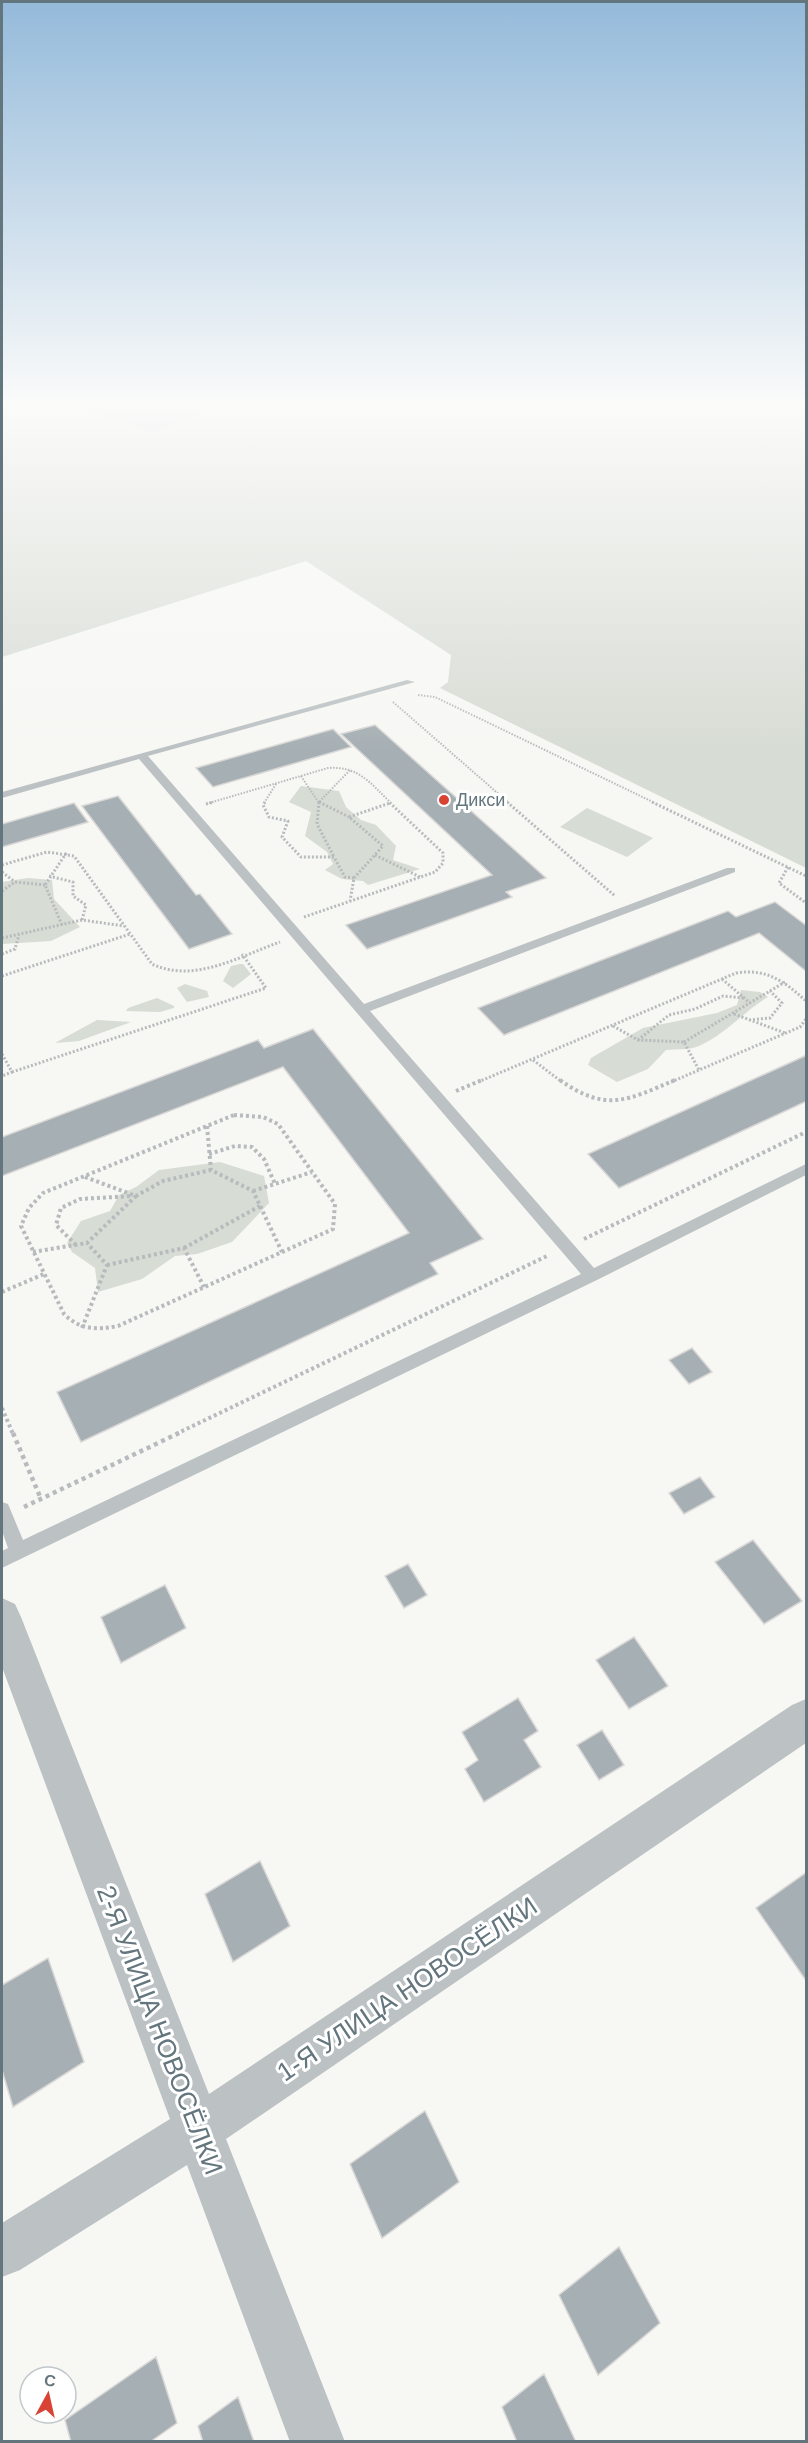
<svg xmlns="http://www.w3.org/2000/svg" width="808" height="2443" font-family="Arial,sans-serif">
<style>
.green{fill:#d7dcd4}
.water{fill:#b6c3c6}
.building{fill:#a6afb3;stroke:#d9d8d7;stroke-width:1.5}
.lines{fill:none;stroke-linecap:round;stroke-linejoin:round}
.path-far3{stroke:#b7bbbd;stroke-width:2;stroke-dasharray:1.5 1.5;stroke-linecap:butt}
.path-far2{stroke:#b7bbbd;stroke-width:3;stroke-dasharray:2 2;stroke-linecap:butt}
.path-far1{stroke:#b7bbbd;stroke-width:4;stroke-dasharray:3 3;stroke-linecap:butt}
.path{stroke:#b7bbbd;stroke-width:4.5;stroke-dasharray:4 4;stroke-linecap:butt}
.service{fill:#bcc2c4;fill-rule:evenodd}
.minor{fill:#bcc2c4;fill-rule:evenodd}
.poi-dot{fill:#d84334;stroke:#fff;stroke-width:2}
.labels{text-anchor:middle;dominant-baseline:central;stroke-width:6;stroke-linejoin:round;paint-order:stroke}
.far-poi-label{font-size:18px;fill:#64767d;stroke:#fff;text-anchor:start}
.near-street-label{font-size:26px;fill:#64767d;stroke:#fff}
</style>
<rect width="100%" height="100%" fill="#f7f7f4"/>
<path class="green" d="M 4,408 L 80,408 L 153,431 L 203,415 L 186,408 L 806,408 L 806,868 L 440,688 L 448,682 L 451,655 L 306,561 L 2,657 L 2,409 Z
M 301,786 L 339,791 L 346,807 L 361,820 L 376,825 L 396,846 L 393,860 L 420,869 L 368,885 L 363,881 L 342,879 L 325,870 L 333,864 L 327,852 L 305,836 L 311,812 L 289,802 Z
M 587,808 L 653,838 L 627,857 L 560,827 Z
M 28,878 L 52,880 L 54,899 L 80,927 L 51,941 L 2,944 L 2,882 Z
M 240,964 L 243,964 L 251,974 L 233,988 L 223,981 L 231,966 Z
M 185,984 L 207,991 L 209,997 L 187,1002 L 177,988 Z
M 741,990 L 760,992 L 768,997 C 744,1011 726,1034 699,1046 C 690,1050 676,1049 666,1050 L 648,1069 L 617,1082 L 588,1065 L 591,1058 L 643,1028 L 717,1013 L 737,1005 Z
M 157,998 L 174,1006 L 174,1008 L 160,1012 L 126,1011 L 128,1008 Z
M 97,1020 L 131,1022 L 79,1041 L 55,1043 Z
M 220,1162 L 264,1176 L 269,1203 L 232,1242 L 197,1254 L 175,1256 L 142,1279 L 98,1292 L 95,1268 L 72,1252 L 67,1243 L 81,1221 L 110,1211 L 119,1195 L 136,1187 L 159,1170 Z"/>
<path class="water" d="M 80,408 L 185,408 L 204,414 L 153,432 Z"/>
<path class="building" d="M 375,725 L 546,878 L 506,892 L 512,897 L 367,949 L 346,925 L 492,875 L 341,734 Z
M 333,729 L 351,747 L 213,787 L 196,768 Z
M 118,796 L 196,895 L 200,894 L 232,934 L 189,949 L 82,806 Z
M 74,803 L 88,822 L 2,847 L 2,824 Z
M 775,902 L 807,926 L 807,972 L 759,933 L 504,1035 L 478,1008 L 728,911 L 736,917 Z
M 313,1029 L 483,1239 L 430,1263 L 438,1274 L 81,1442 L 57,1392 L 409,1233 L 283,1067 L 2,1176 L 2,1137 L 258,1040 L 264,1048 Z
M 807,1055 L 807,1101 L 619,1188 L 588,1154 Z
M 692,1348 L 712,1372 L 689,1384 L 669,1360 Z
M 700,1477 L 715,1497 L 684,1514 L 669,1493 Z
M 753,1540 L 802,1601 L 764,1624 L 715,1562 Z
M 408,1564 L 427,1595 L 404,1608 L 385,1576 Z
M 165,1585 L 186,1628 L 121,1663 L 101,1617 Z
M 634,1637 L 668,1686 L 629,1709 L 596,1660 Z
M 518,1698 L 538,1731 L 524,1740 L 541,1767 L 484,1802 L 465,1769 L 478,1760 L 462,1732 Z
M 602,1730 L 624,1765 L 599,1780 L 577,1745 Z
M 260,1861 L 290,1926 L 233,1962 L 205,1894 Z
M 807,1872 L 807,1982 L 756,1908 Z
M 48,1958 L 84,2062 L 13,2107 L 2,2070 L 2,1985 Z
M 425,2111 L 459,2182 L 382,2238 L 350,2164 Z
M 619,2247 L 660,2323 L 598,2375 L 559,2295 Z
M 156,2357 L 177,2423 L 150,2442 L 71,2442 L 65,2420 Z
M 544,2374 L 576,2442 L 517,2442 L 502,2407 Z
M 238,2397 L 254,2442 L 203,2442 L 198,2426 Z"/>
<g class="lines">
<path class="path-far3" d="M 418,695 L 435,697 L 655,803
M 393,702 L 509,803
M 301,776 L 319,803
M 209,803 L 328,768 C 359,766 370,783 391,803
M 264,803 L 276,784
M 321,803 L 319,802 L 351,769"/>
<path class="path-far2" d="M 265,802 L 263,805 L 269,817 L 288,821 L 282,837 L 301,857 L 334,857 L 345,877 L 354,878 L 350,901
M 319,802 L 317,824 L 334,857
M 319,802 L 349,817
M 507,802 L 615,896
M 652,802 L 806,876
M 206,804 L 214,802
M 375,855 L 420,877
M 2,865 L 47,852 L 74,856 L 152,964 C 194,984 240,956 280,942
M 788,867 L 779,883 L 806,903
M 2,872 L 15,882
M 49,876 L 73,882 L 73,896 L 86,905 L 82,920
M 354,878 L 383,846 L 349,817 L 390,803
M 2,891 L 15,882 L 45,885
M 304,917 L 435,872 L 443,863 L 443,853 L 389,802
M 62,925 L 45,885 L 67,852
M 2,938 L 82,920 L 124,926
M 2,954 L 15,949 L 19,935
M 2,976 L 130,934
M 722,979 L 750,1003
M 734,1014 L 785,1033
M 749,1020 L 770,1018 L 782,1003 L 770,991
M 613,1026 L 638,1040 L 684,1042 L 699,1070
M 638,1040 L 669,1015 L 695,1009 L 723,996 L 744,998
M 684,1042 L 785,982
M 2,1054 L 12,1072 L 2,1076
M 533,1060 L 562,1082
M 12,1072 L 266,988 L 242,954
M 478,1082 L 736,973 C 766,968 784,981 806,1001
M 671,1082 L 800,1027 L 806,1019"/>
<path class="path-far1" d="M 560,1080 C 606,1113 628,1100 675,1080
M 456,1091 L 482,1080
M 234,1115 L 263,1117 L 278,1124 L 335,1204 L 333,1229 L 118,1326 C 97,1330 80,1330 64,1314 L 21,1226 L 29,1208 L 43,1193 Z
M 207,1126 L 211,1170 L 253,1191 L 282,1252
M 209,1154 L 235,1146 L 252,1147 L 264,1159 L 275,1184
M 85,1177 L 136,1196 L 163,1181 L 211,1170
M 253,1191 L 312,1172
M 584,1239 L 806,1132
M 76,1245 L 56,1225 L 61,1208 L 80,1199 L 132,1196
M 184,1248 L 260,1206
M 33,1252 L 87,1243 L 136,1196
M 107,1265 L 184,1248 L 204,1287
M 2,1292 L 44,1274
M 82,1328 L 107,1265 L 87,1243
M 2,1408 L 13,1434
M 176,1434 L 547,1256"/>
<path class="path" d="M 13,1433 L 41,1499
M 24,1507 L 179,1433"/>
<path class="service" d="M 407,680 L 415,682 L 148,756 L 364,1004 L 727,868 L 735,868 L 735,872 L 370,1011 L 594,1268 L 806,1164 L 806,1175 L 597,1280 L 2,1568 L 2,1551 L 8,1548 L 2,1531 L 2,1502 L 8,1504 L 23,1540 L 581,1274 L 139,759 L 2,798 L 2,792 Z"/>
<path class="minor" d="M 2,1598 L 15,1604 L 21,1617 L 209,2094 L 792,1705 L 806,1699 L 806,1743 L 226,2139 L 345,2442 L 290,2442 L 187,2165 L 20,2270 L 2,2277 L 2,2223 L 170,2119 L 2,1667 Z"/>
</g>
<linearGradient id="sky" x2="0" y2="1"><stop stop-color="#94bada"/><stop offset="0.54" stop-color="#fbfbfa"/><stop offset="1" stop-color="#fbfbfa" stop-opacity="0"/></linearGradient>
<rect width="808" height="750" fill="url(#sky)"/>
<circle class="poi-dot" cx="444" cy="800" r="6"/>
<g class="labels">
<g class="far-poi-label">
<text x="456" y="800">Дикси</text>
</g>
<g class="near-street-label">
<text transform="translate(407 1989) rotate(-34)">1-Я УЛИЦА НОВОСЁЛКИ</text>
<text transform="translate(160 2030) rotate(69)">2-Я УЛИЦА НОВОСЁЛКИ</text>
</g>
</g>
<rect width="808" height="2443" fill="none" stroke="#64767d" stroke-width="6"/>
<g transform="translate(48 2395) rotate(8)"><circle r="28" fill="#ffffff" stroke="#c1c8cb" stroke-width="1.5"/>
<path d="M0-4.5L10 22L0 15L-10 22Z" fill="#d84334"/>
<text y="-9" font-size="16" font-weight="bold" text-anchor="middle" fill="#64767d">С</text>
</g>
</svg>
